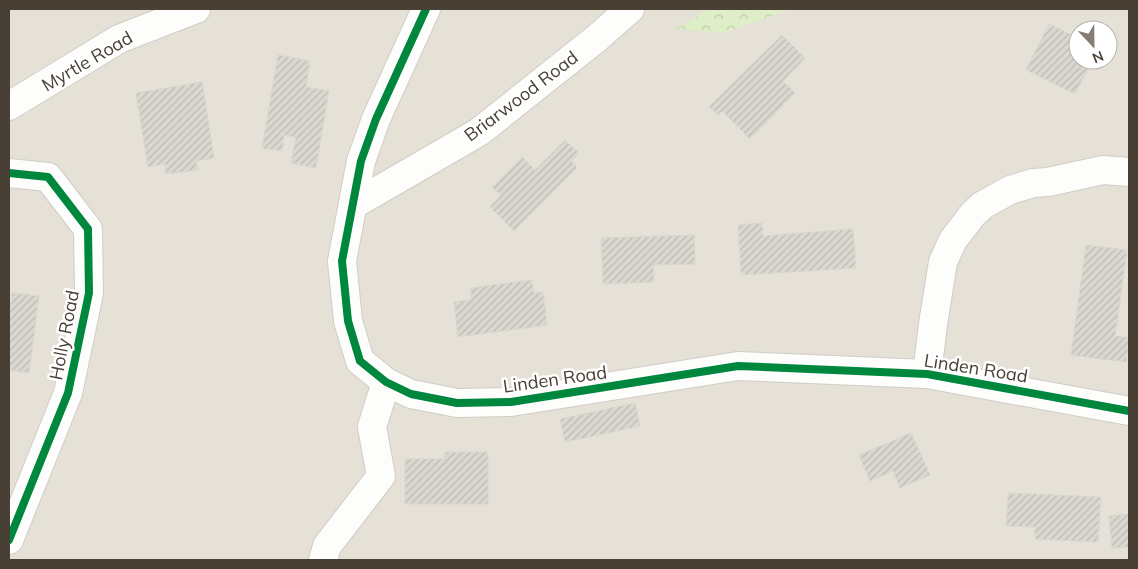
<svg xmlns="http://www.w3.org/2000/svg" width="1138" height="569" font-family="Mulish,sans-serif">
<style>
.residential{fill:#e6e1d6;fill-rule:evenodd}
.forest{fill:url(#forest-crowns)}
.building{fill:url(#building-hatch);stroke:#dad6cf}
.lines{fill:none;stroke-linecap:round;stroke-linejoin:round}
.minor-casing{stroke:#d0ccc7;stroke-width:30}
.minor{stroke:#fdfdfc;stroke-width:28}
.cycleway-casing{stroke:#fff;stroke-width:11}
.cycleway{stroke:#00873e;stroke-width:8}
.labels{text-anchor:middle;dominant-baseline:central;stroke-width:5;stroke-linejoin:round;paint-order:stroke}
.street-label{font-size:18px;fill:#484034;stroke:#fff}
</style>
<defs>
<pattern id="forest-crowns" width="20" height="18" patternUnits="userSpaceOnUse" patternTransform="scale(1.25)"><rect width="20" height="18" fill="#deeec7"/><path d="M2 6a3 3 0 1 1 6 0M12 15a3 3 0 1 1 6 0" fill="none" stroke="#c0cdac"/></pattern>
<pattern id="building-hatch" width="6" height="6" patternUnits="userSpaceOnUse" patternTransform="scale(1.25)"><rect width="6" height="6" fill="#dbd8d2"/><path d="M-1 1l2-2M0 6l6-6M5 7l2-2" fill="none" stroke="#bdbab5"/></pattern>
</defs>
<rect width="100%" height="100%" fill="#f2efea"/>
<path class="residential" d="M 9,9 L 710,9 L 676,29 L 787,11 L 790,9 L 1129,9 L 1129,560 L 9,560 ZM 1078,30 L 1108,30 L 1108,60 L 1078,60 Z"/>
<path class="forest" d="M 710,9 L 790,9 L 787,11 L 723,33 L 675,29 Z"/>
<path class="building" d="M 1049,24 L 1078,38 L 1078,60 L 1092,60 L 1075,94 L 1026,70 Z
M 782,35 L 805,58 L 783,81 L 795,93 L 750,139 L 722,111 L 718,115 L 709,107 Z
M 278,55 L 310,61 L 306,87 L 329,91 L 316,168 L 291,163 L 296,137 L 284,135 L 282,151 L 262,148 Z
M 202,82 L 214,158 L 196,161 L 198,170 L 166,174 L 165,164 L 148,167 L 136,93 Z
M 565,140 L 579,153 L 571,161 L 577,167 L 514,231 L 490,207 L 501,195 L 492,187 L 522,157 L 535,170 Z
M 762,223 L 763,236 L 853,229 L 856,268 L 741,275 L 738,225 Z
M 694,235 L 695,264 L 653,265 L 654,282 L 603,284 L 601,238 Z
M 1086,245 L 1127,250 L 1115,336 L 1129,338 L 1126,362 L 1071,355 Z
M 532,280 L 534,293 L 543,292 L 547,325 L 458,337 L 454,302 L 472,300 L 470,288 Z
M 12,293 L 39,296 L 29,373 L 9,370 L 9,319 Z
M 635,403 L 640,426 L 565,442 L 560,419 Z
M 911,433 L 930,475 L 900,488 L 893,471 L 870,481 L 859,455 Z
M 445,452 L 488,452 L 488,504 L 405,504 L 405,459 L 445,459 Z
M 1008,493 L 1101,497 L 1098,542 L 1035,539 L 1035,527 L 1006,526 Z
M 1129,514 L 1129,547 L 1112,548 L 1109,516 Z"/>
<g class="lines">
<defs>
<path id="minor" d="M 426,9 L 376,119 L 361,161 L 342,261 L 348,321 L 360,361 L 386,382 L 411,394 L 457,403 L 511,402 L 738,366 L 927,374 L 1129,411
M 9,106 L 119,39 L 196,9
M 9,173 L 48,177 L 88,229 L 89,293 L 68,393 L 9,540
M 353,205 L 479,132 L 597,38 L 630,9
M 927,374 L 933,324 L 943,262 L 953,240 L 973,214 L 983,205 L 1010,190 L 1033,183 L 1048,182 L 1103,170 L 1129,172
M 323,560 L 327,546 L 381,476 L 372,427 L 386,382"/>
</defs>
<use href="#minor" class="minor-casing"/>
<use href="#minor" class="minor"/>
<defs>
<path id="cycleway" d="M 426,9 L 376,119 L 361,161 L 342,261 L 348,321 L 360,361 L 386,382 L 411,394 L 457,403 L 511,402 L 738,366 L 927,374 L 1129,411
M 9,173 L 48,177 L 88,229 L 89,293 L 68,393 L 9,540"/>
</defs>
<use href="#cycleway" class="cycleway-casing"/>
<use href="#cycleway" class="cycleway"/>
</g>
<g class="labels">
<g class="street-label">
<text transform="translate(87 61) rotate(-30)">Myrtle Road</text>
<text transform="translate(521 96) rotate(-37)">Briarwood Road</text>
<text transform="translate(64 335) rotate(-79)">Holly Road</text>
<text transform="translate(976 368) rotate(9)">Linden Road</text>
<text transform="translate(555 379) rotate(-8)">Linden Road</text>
</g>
</g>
<rect width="1138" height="569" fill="none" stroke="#484034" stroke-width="20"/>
<g transform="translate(1093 45) rotate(158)"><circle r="24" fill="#ffffff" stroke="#b6b3ae"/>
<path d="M0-4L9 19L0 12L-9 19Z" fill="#847d74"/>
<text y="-8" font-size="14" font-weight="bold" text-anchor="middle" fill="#484034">N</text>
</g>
</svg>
